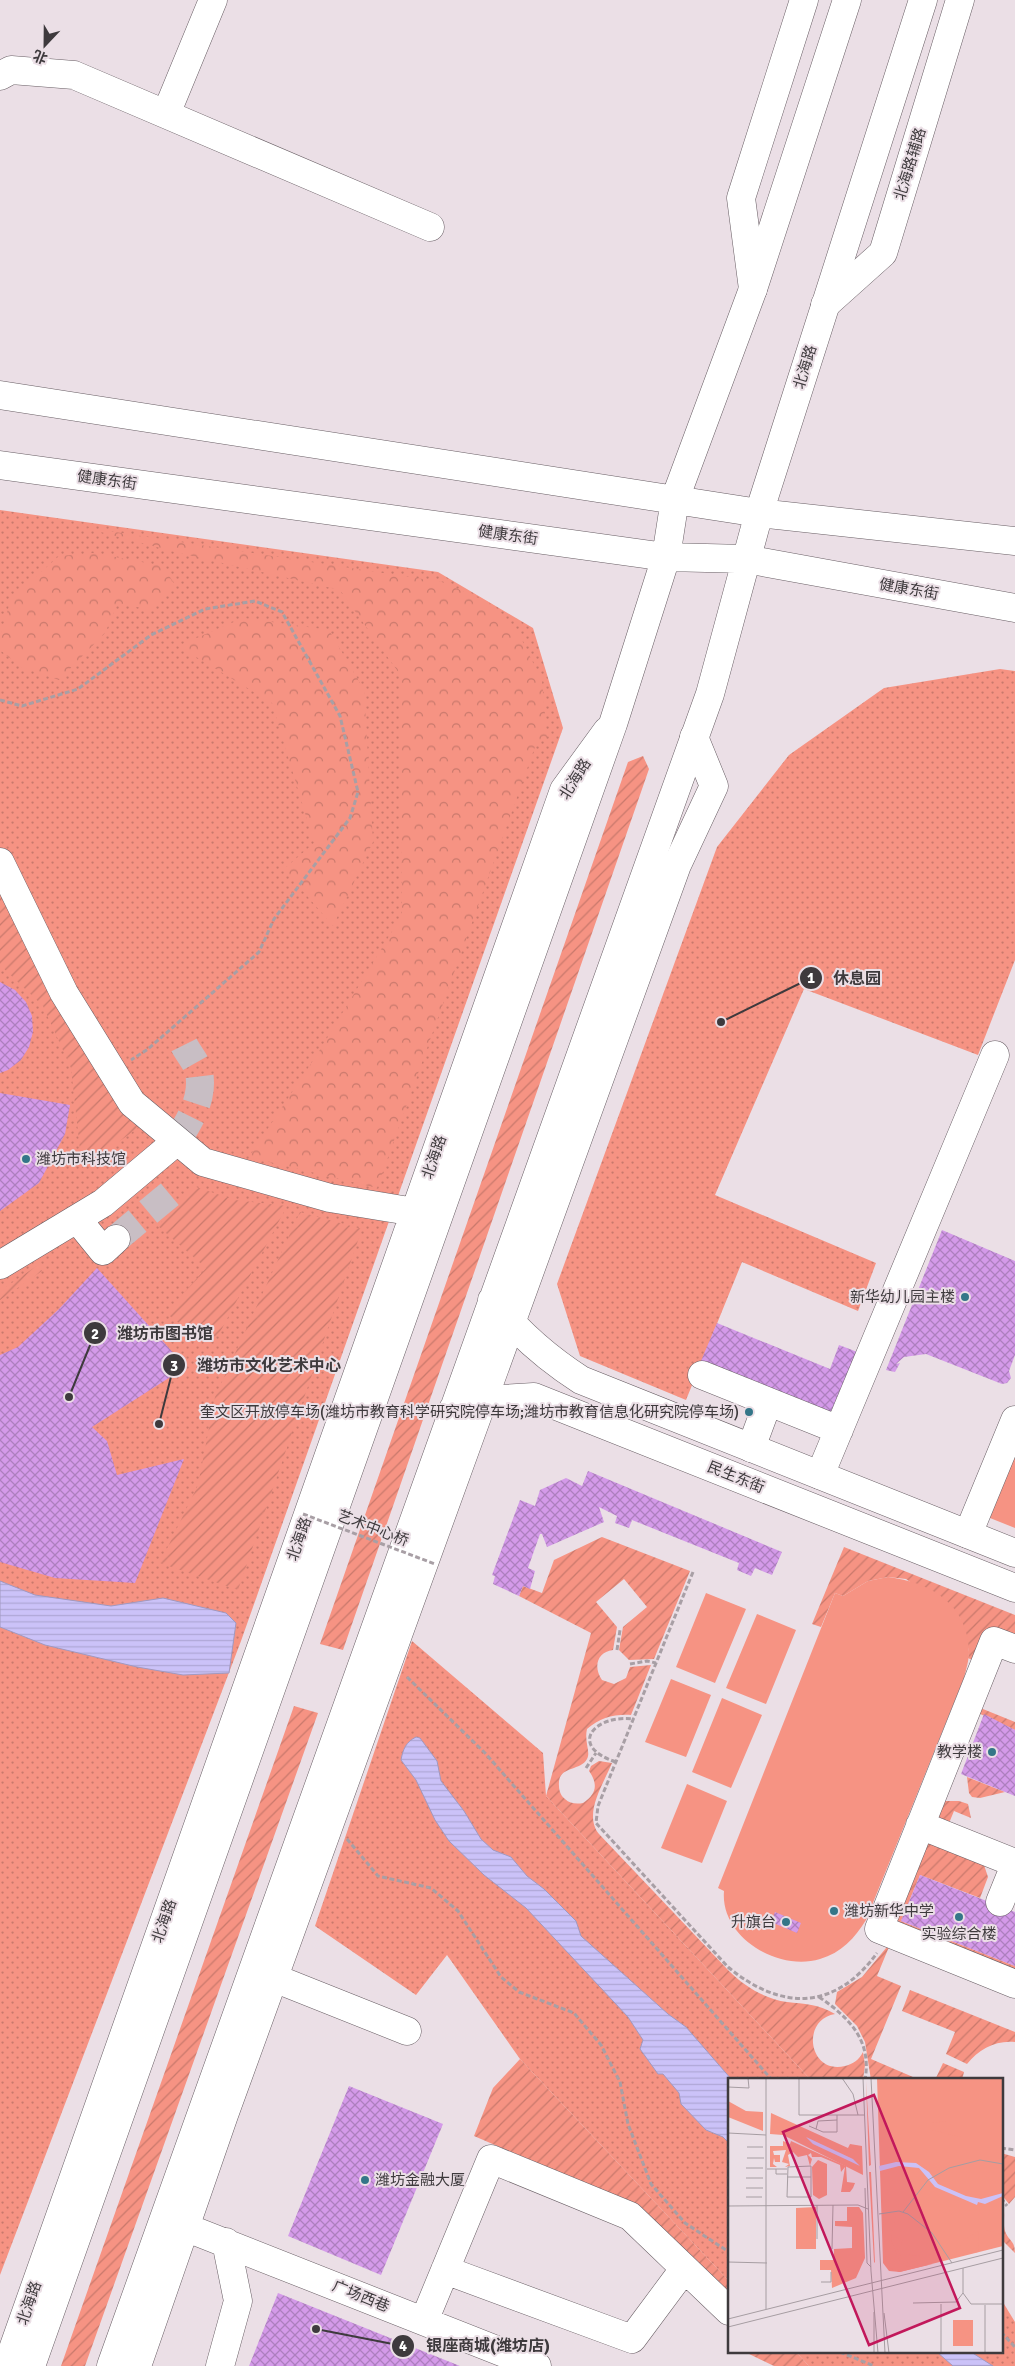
<svg xmlns="http://www.w3.org/2000/svg" width="1015" height="2366" font-family="Signika,'Noto Sans SC',sans-serif">
<style>
.grass{fill:url(#grass-dots)}
.forest{fill:url(#forest-crowns)}
.garden{fill:url(#garden-furrows)}
.pitch{fill:#f69383}
.water{fill:url(#water-rules);stroke:#a199c0}
.building{fill:url(#building-cross-hatch)}
.lines{fill:none;stroke-linecap:round;stroke-linejoin:round}
.minor-tunnel{stroke:#c8bec4;stroke-width:28;stroke-dasharray:28 14;stroke-linecap:butt}
.minor-casing{stroke:#685e64;stroke-width:29}
.major-casing{stroke:#685e64;stroke-width:29}
.path{stroke:#a89fa5;stroke-width:3;stroke-dasharray:5 2.5;stroke-linecap:butt}
.minor{stroke:#fff;stroke-width:28}
.major{stroke:#fff;stroke-width:28}
.path-bridge{stroke:#a89fa5;stroke-width:3;stroke-dasharray:5 2.5;stroke-linecap:butt}
.poi-dot{fill:#347688;stroke:#ebdfe6;stroke-width:2}
.labels{text-anchor:middle;dominant-baseline:central;stroke-width:4;stroke-linejoin:round;paint-order:stroke}
.street-label{font-size:15px;fill:#3e3a3d;stroke:#ebdfe6}
.poi-label{font-size:15px;fill:#3e3a3d;stroke:#ebdfe6;text-anchor:end}
.inset-road{fill:none;stroke:#a69da2;stroke-width:1}
.view{fill:#c2185b;fill-opacity:0.15;stroke:#c2185b;stroke-width:2.5}
.inset-edge{fill:none;stroke:#3e3a3d;stroke-width:2.5}
.leader{fill:none;stroke:#3e3a3d;stroke-width:2}
.callout-dot{fill:#3e3a3d;stroke:#ebdfe6;stroke-width:2}
.mark-label{font-size:15px;text-anchor:middle;font-weight:bold;fill:#fff}
.callout-label{font-size:16px;text-anchor:middle;font-weight:bold;fill:#3e3a3d;stroke:#ebdfe6;stroke-width:4;stroke-linejoin:round;paint-order:stroke}
</style>
<defs>
<pattern id="grass-dots" width="8" height="8" patternUnits="userSpaceOnUse" patternTransform="scale(1.25)"><rect width="8" height="8" fill="#f69383"/><path d="M2 2h.1M6 6h.1" fill="none" stroke="#c9796c" stroke-width="1.8" stroke-linecap="round"/></pattern>
<pattern id="forest-crowns" width="20" height="18" patternUnits="userSpaceOnUse" patternTransform="scale(1.25)"><rect width="20" height="18" fill="#f69383"/><path d="M2 6a3 3 0 1 1 6 0M12 15a3 3 0 1 1 6 0" fill="none" stroke="#c9796c"/></pattern>
<pattern id="garden-furrows" width="10" height="10" patternUnits="userSpaceOnUse" patternTransform="scale(1.25)"><rect width="10" height="10" fill="#f69383"/><path d="M-1 1l2-2M0 10L10 0M9 11l2-2" fill="none" stroke="#c9796c"/></pattern>
<pattern id="water-rules" width="6" height="5" patternUnits="userSpaceOnUse" patternTransform="scale(1.25)"><rect width="6" height="5" fill="#cbc2f8"/><path d="M0 2.5h6" fill="none" stroke="#afa7d6"/></pattern>
<pattern id="building-cross-hatch" width="8" height="8" patternUnits="userSpaceOnUse" patternTransform="scale(1.25)"><rect width="8" height="8" fill="#d49ae9"/><path d="M0 0l8 8M0 8l8-8" fill="none" stroke="#ad7fbe"/></pattern>
</defs>
<rect width="100%" height="100%" fill="#ebdfe6"/>
<path class="grass" d="M 0,510 L 438,572 L 533,628 L 563,728 L 241,1641 L 0,2275 Z
M 1000,669 L 1015,671 L 1015,960 L 978,1055 L 804,989 L 715,1195 L 876,1263 L 858,1311 L 742,1262 L 686,1400 L 580,1356 L 557,1284 L 717,847 L 789,755 L 884,688 Z
M 412,1641 L 543,1753 L 546,1796 L 811,2080 L 729,2080 L 729,2281 L 520,2059 L 447,1955 L 416,1995 L 315,1926 Z
M 1001,2299 L 1015,2322 L 1015,2366 L 809,2366 L 796,2352 L 1001,2352 Z"/>
<path class="forest" d="M 82,527 L 442,582 L 490,603 L 519,634 L 542,681 L 547,737 L 536,744 L 377,1188 L 249,1157 L 318,1053 L 402,915 L 399,673 L 340,590 L 179,553 Z
M 94,553 L 163,566 L 175,585 L 151,610 L 118,603 L 105,633 L 59,680 L 21,667 L 0,650 L 0,636 L 11,599 L 59,556 Z
M 243,618 L 329,630 L 364,690 L 373,842 L 333,926 L 284,869 L 314,843 L 272,703 L 178,646 Z"/>
<path class="garden" d="M 643,756 L 649,769 L 343,1650 L 320,1644 L 628,762 Z
M 0,889 L 88,1049 L 138,1128 L 82,1168 L 71,1068 L 43,1006 L 0,965 Z
M 193,1186 L 235,1200 L 287,1206 L 218,1336 L 198,1338 L 166,1313 L 206,1268 L 158,1226 Z
M 300,1212 L 362,1229 L 238,1590 L 160,1563 L 198,1485 L 215,1397 Z
M 38,1265 L 42,1271 L 0,1300 L 0,1291 Z
M 602,1537 L 690,1571 L 654,1659 L 629,1660 L 619,1650 L 623,1627 L 647,1607 L 624,1579 L 596,1602 L 617,1627 L 613,1650 C 597,1652 593,1667 602,1680 L 614,1684 L 626,1678 L 630,1667 L 651,1665 L 631,1715 C 614,1714 600,1718 587,1729 C 584,1742 591,1752 587,1759 C 580,1772 557,1765 559,1786 C 559,1791 561,1796 565,1799 C 570,1804 577,1804 583,1803 C 597,1794 598,1784 589,1771 L 591,1766 L 599,1761 L 612,1763 C 603,1785 583,1814 599,1834 L 729,1971 C 744,1986 765,1999 787,2002 C 804,2004 819,2004 835,2014 C 800,2020 809,2075 845,2066 C 853,2064 859,2060 863,2052 L 865,2065 L 863,2080 L 811,2080 L 546,1796 L 591,1633 L 519,1596 L 523,1586 L 542,1593 L 554,1560 Z
M 844,1547 L 1015,1615 L 1015,1638 L 976,1662 L 968,1658 L 969,1651 L 960,1618 L 906,1579 L 888,1577 L 868,1581 L 843,1596 L 835,1593 L 821,1627 L 812,1624 Z
M 294,1706 L 318,1713 L 85,2366 L 61,2366 Z
M 978,1707 L 1015,1722 L 1015,1730 L 976,1712 Z
M 967,1777 L 1005,1792 L 980,1798 L 972,1797 L 969,1793 Z
M 940,1801 L 959,1801 L 968,1804 L 971,1818 L 954,1811 L 947,1828 L 937,1816 Z
M 930,1843 L 984,1865 L 988,1877 L 980,1898 L 920,1875 L 901,1921 L 1015,1966 L 1015,1975 L 903,1929 L 895,1920 L 925,1845 Z
M 891,1942 L 877,1976 L 901,1986 L 871,2059 L 920,2080 L 871,2080 L 865,2042 L 857,2026 L 835,2004 L 837,1992 L 862,1977 Z
M 910,1990 L 1015,2032 L 1015,2042 C 996,2040 979,2049 967,2064 L 946,2054 L 955,2032 L 902,2011 Z
M 520,2059 L 729,2281 L 729,2301 L 630,2203 L 474,2136 L 493,2088 Z
M 943,2063 L 964,2072 L 962,2080 L 935,2080 Z
M 1001,2153 L 1015,2157 L 1015,2197 L 1009,2204 L 1001,2194 Z
M 1001,2203 C 1007,2212 1002,2221 1005,2231 C 1009,2242 1015,2240 1015,2253 L 1001,2239 Z
M 745,2352 L 796,2352 L 809,2366 L 774,2366 Z"/>
<path class="pitch" d="M 1015,1444 L 1015,1528 L 985,1516 Z
M 888,1577 C 930,1582 968,1604 969,1652 C 969,1660 966,1670 964,1678 L 866,1920 C 855,1938 841,1953 820,1959 C 778,1972 720,1937 724,1891 L 718,1888 L 835,1593 L 843,1596 L 868,1581 Z
M 706,1593 L 746,1609 L 715,1683 L 676,1667 Z
M 757,1614 L 796,1630 L 766,1704 L 726,1688 Z
M 671,1679 L 711,1695 L 686,1757 L 645,1742 Z
M 722,1698 L 762,1715 L 731,1788 L 692,1772 Z
M 687,1784 L 727,1801 L 702,1863 L 661,1848 Z"/>
<path class="water" d="M 0,1581 L 35,1595 L 111,1606 L 163,1598 L 226,1613 L 236,1623 L 229,1673 L 183,1675 L 137,1667 L 45,1645 L 0,1627 Z
M 416,1737 L 420,1738 L 437,1761 L 441,1781 L 464,1811 L 481,1839 L 493,1850 L 511,1857 L 527,1876 L 544,1889 L 576,1921 L 581,1936 L 668,2014 L 686,2027 L 732,2080 L 729,2080 L 729,2143 L 723,2137 L 706,2130 L 681,2104 L 679,2093 L 663,2074 L 658,2074 L 640,2049 L 643,2040 L 628,2017 L 526,1908 L 484,1875 L 449,1841 L 435,1820 L 416,1780 L 401,1760 C 403,1749 406,1742 416,1737 Z
M 937,2352 L 971,2352 L 993,2366 L 953,2366 Z"/>
<path class="building" d="M 0,982 L 15,990 L 26,1002 L 32,1016 L 33,1032 L 29,1047 L 21,1060 L 8,1070 L 0,1073 Z
M 0,1093 L 70,1105 L 65,1134 L 39,1183 L 0,1211 Z
M 942,1230 L 1015,1261 L 1015,1355 L 1009,1371 L 1011,1378 L 1007,1383 L 1002,1384 L 926,1354 L 904,1357 L 896,1364 L 900,1363 L 895,1372 L 886,1370 Z
M 97,1268 L 186,1367 L 92,1427 L 107,1441 L 117,1475 L 184,1459 L 135,1583 L 55,1578 L 0,1562 L 0,1355 L 18,1347 L 59,1309 Z
M 717,1323 L 830,1369 L 839,1345 L 860,1353 L 832,1422 L 698,1368 Z
M 588,1471 L 782,1552 L 772,1575 L 755,1568 L 751,1576 L 737,1570 L 739,1563 L 632,1520 L 629,1528 L 615,1523 L 617,1516 L 599,1507 L 604,1522 L 547,1547 L 542,1534 L 540,1534 L 528,1568 L 535,1571 L 530,1589 L 523,1586 L 519,1596 L 493,1584 L 495,1576 L 492,1575 L 520,1500 L 535,1506 L 540,1490 L 566,1478 L 582,1486 Z
M 984,1714 L 1015,1730 L 1015,1796 L 961,1774 Z
M 920,1875 L 1015,1912 L 1015,1966 L 901,1921 Z
M 775,1912 L 801,1923 L 797,1933 L 771,1922 Z
M 349,2086 L 443,2124 L 381,2275 L 288,2236 Z
M 278,2293 L 460,2366 L 249,2366 Z"/>
<g class="lines">
<path class="minor-tunnel" d="M 177,1141 C 190,1120 204,1098 199,1072 C 197,1063 188,1053 184,1045
M 116,1239 L 170,1194"/>
<defs>
<path id="minor" d="M 0,76 L 11,70 L 74,75 L 430,227
M 166,114 L 213,0
M 753,289 L 741,198 L 804,0
M 825,305 L 883,253 L 960,0
M 0,862 L 64,993 L 132,1103 L 203,1162 L 330,1198 L 415,1212
M 77,1219 L 103,1251 L 116,1239
M 0,1265 L 103,1203 L 177,1141
M 702,1375 L 839,1430
M 751,1448 L 768,1402
M 820,1475 L 995,1055
M 968,1534 L 1015,1420
M 1015,1649 L 994,1641 L 879,1929 L 1015,1984
M 920,1825 L 1015,1863
M 1000,1902 L 1015,1865
M 274,1978 L 407,2031
M 167,2220 L 537,2366
M 445,2270 L 632,2339 L 684,2269
M 424,2321 L 491,2159 L 630,2216 L 729,2311
M 7,2366 L 564,790 L 607,731
M 137,2366 L 224,2115 L 677,865 L 714,786 L 694,737
M 220,2366 L 238,2301 L 226,2242"/>
<path id="major" d="M 0,395 L 759,513 L 1015,541
M 0,465 L 666,557 L 746,559 L 1015,608
M 492,1300 C 517,1332 547,1358 581,1380 L 1015,1553
M 453,1409 L 485,1400 L 534,1397 L 1015,1588
M 31,2366 L 613,724 L 666,557 L 675,499 L 753,289 L 847,0
M 111,2366 L 710,694 L 759,513 L 923,0"/>
</defs>
<use href="#minor" class="minor-casing"/>
<use href="#major" class="major-casing"/>
<path class="path" d="M 0,700 L 22,706 L 78,689 L 151,635 L 205,609 L 255,601 L 282,612 L 340,716 L 358,792 L 350,818 L 274,919 L 259,952 L 148,1049 L 131,1060
M 693,1572 L 598,1806 L 596,1823 L 728,1967 C 781,2011 835,2011 877,1953
M 617,1650 L 620,1630
M 630,1664 L 647,1661 L 656,1663
M 407,1677 L 485,1753 L 772,2080
M 616,1762 C 567,1746 594,1714 634,1719
M 586,1768 L 596,1753
M 347,1839 L 378,1876 L 431,1888 L 458,1911 L 501,1977 L 519,1992 L 574,2013 L 601,2045 L 620,2082 L 628,2124 L 651,2184 L 685,2223 L 729,2252
M 819,1997 C 850,2018 872,2041 865,2080
M 1001,2148 L 1015,2150
M 1001,2198 L 1007,2206
M 1001,2332 L 1015,2347
M 840,2352 L 874,2366"/>
<use href="#minor" class="minor"/>
<use href="#major" class="major"/>
<path class="path-bridge" d="M 303,1514 L 435,1564"/>
</g>
<g class="poi-dot">
<circle cx="26" cy="1159" r="5"/>
<circle cx="965" cy="1297" r="5"/>
<circle cx="749" cy="1412" r="5"/>
<circle cx="992" cy="1752" r="5"/>
<circle cx="834" cy="1911" r="5"/>
<circle cx="959" cy="1917" r="5"/>
<circle cx="786" cy="1922" r="5"/>
<circle cx="365" cy="2180" r="5"/>
</g>
<g class="labels">
<g class="street-label">
<text transform="translate(910 164) rotate(-73)">北海路辅路</text>
<text transform="translate(805 367) rotate(-73)">北海路</text>
<text transform="translate(107 480) rotate(8)">健康东街</text>
<text transform="translate(508 535) rotate(8)">健康东街</text>
<text transform="translate(909 589) rotate(10)">健康东街</text>
<text transform="translate(575 779) rotate(-58)">北海路</text>
<text transform="translate(434 1157) rotate(-71)">北海路</text>
<text transform="translate(736 1477) rotate(22)">民生东街</text>
<text transform="translate(373 1528) rotate(21)">艺术中心桥</text>
<text transform="translate(299 1539) rotate(-71)">北海路</text>
<text transform="translate(164 1921) rotate(-71)">北海路</text>
<text transform="translate(361 2296) rotate(22)">广场西巷</text>
<text transform="translate(29 2303) rotate(-71)">北海路</text>
</g>
<g class="poi-label">
<text x="36" y="1159" text-anchor="start">潍坊市科技馆</text>
<text x="955" y="1297">新华幼儿园主楼</text>
<text x="739" y="1412">奎文区开放停车场(潍坊市教育科学研究院停车场;潍坊市教育信息化研究院停车场)</text>
<text x="982" y="1752">教学楼</text>
<text x="844" y="1911" text-anchor="start">潍坊新华中学</text>
<text x="776" y="1922">升旗台</text>
<text x="959" y="1934" text-anchor="middle">实验综合楼</text>
<text x="375" y="2180" text-anchor="start">潍坊金融大厦</text>
</g>
</g>
<g transform="translate(728 2078)">
<rect width="275" height="275" fill="#ebdfe6"/>
<path d="M 149,0 L 275,0 L 275,168 L 172,194 L 161,193 L 155,185 ZM 0,23 L 18,33 L 35,34 L 35,53 L 0,39 ZM 43,35 L 120,70 L 122,66 L 134,68 L 135,97 L 55,57 L 42,56 ZM 119,129 L 131,129 L 135,135 L 137,180 L 128,200 L 104,210 L 103,192 L 92,192 L 92,182 L 106,182 L 106,171 L 124,170 L 124,149 L 107,148 L 107,143 L 119,143 Z" fill="#f69383"/>
<path d="M 168,135 L 163,162 L 172,184 L 180,189 L 205,186 L 171,194 L 158,188 L 155,137 ZM 168,159 L 175,162 L 173,166 L 182,177 L 192,178 L 188,183 L 179,185 L 174,181 L 168,168 Z" fill="#f69383"/>
<path d="M 138,3 L 143,87 L 141,88 ZM 219,43 L 228,50 L 233,59 L 204,52 L 204,45 ZM 55,63 L 62,66 L 63,63 L 118,88 L 119,104 L 127,105 L 125,110 L 122,114 L 113,114 L 117,89 L 113,94 L 112,87 L 93,79 L 84,79 L 83,75 L 80,77 L 84,81 L 82,88 L 79,77 L 70,79 L 65,74 L 60,77 L 62,88 L 57,89 L 61,86 L 54,84 L 58,72 L 45,73 L 46,77 L 52,77 L 52,84 L 47,84 L 46,80 L 45,86 L 49,89 L 42,89 L 42,68 L 55,68 ZM 141,94 L 143,94 L 147,185 L 146,184 ZM 161,95 L 161,132 L 155,133 L 153,96 ZM 258,152 L 275,157 L 275,167 L 261,171 ZM 251,153 L 250,174 L 225,179 L 236,162 Z" fill="#f69383"/>
<path d="M 90,82 L 99,86 L 99,117 L 91,121 L 85,117 L 84,89 ZM 88,129 L 88,171 L 68,171 L 68,130 ZM 225,242 L 245,242 L 245,268 L 225,268 Z" fill="#f69383"/>
<path d="M 78,59 L 125,81 L 132,88 L 85,66 ZM 168,84 L 188,85 L 201,94 L 210,106 L 238,118 L 253,121 L 275,115 L 275,118 L 257,126 L 250,124 L 249,127 L 207,109 L 191,90 L 171,88 L 152,93 L 151,88 Z" fill="#cbc2f8"/>
<path class="inset-road" d="M 38,0 L 38,231M 71,0 L 71,37 L 137,37M 114,0 L 125,16 L 130,37M 135,0 L 143,193 L 150,275M 143,0 L 157,275M 0,9 L 21,10 L 20,0M 81,48 L 95,54 L 109,54 L 109,37M 88,51 L 90,43 L 109,42M 0,55 L 38,57M 19,69 L 35,69M 19,80 L 36,80M 83,88 L 83,119 L 59,119 L 60,89 ZM 18,90 L 35,90M 39,91 L 59,91M 48,91 L 48,96 L 59,96M 59,99 L 83,99M 18,100 L 35,100M 18,110 L 35,110M 137,110 L 139,185 L 143,189M 18,119 L 34,119M 0,128 L 130,127 L 140,131M 175,134 L 200,102 L 221,90 L 252,82 L 275,86M 151,136 L 171,133 L 180,136 L 204,155 L 224,185M 89,161 L 89,127M 104,171 L 105,127M 0,184 L 39,185M 93,204 L 103,204 L 103,194M 235,215 L 243,226 L 275,226M 185,225 L 228,224 L 235,215 L 235,190M 257,227 L 257,275M 146,234 L 146,275M 156,235 L 161,275M 0,241 L 275,172M 0,249 L 275,180M 213,275 L 213,226"/>
<path class="view" d="M 146,17 L 232,230 L 141,267 L 55,54 Z"/>
<rect width="275" height="275" class="inset-edge"/>
</g>
<path class="leader" d="M721 1022L811 978M69 1397L95 1333M159 1424L174 1365M316 2329L403 2346"/>
<g class="callout-dot">
<circle cx="721" cy="1022" r="5"/>
<circle cx="69" cy="1397" r="5"/>
<circle cx="159" cy="1424" r="5"/>
<circle cx="316" cy="2329" r="5"/>
<circle cx="811" cy="978" r="12"/>
<circle cx="95" cy="1333" r="12"/>
<circle cx="174" cy="1365" r="12"/>
<circle cx="403" cy="2346" r="12"/>
</g>
<g class="mark-label">
<text x="811" y="983">1</text>
<text x="95" y="1339">2</text>
<text x="174" y="1371">3</text>
<text x="403" y="2351">4</text>
</g>
<g class="callout-label">
<text x="857" y="984">休息园</text>
<text x="165" y="1339">潍坊市图书馆</text>
<text x="269" y="1371">潍坊市文化艺术中心</text>
<text x="488" y="2351">银座商城(潍坊店)</text>
</g>
<g transform="translate(45 45) rotate(202)" stroke="#ebdfe6" stroke-width="4" paint-order="stroke">
<path d="M0-4L9 19L0 12L-9 19Z" fill="#3e3a3d"/>
<text y="-8" font-size="14" font-weight="bold" text-anchor="middle" fill="#3e3a3d">北</text>
</g>
</svg>
